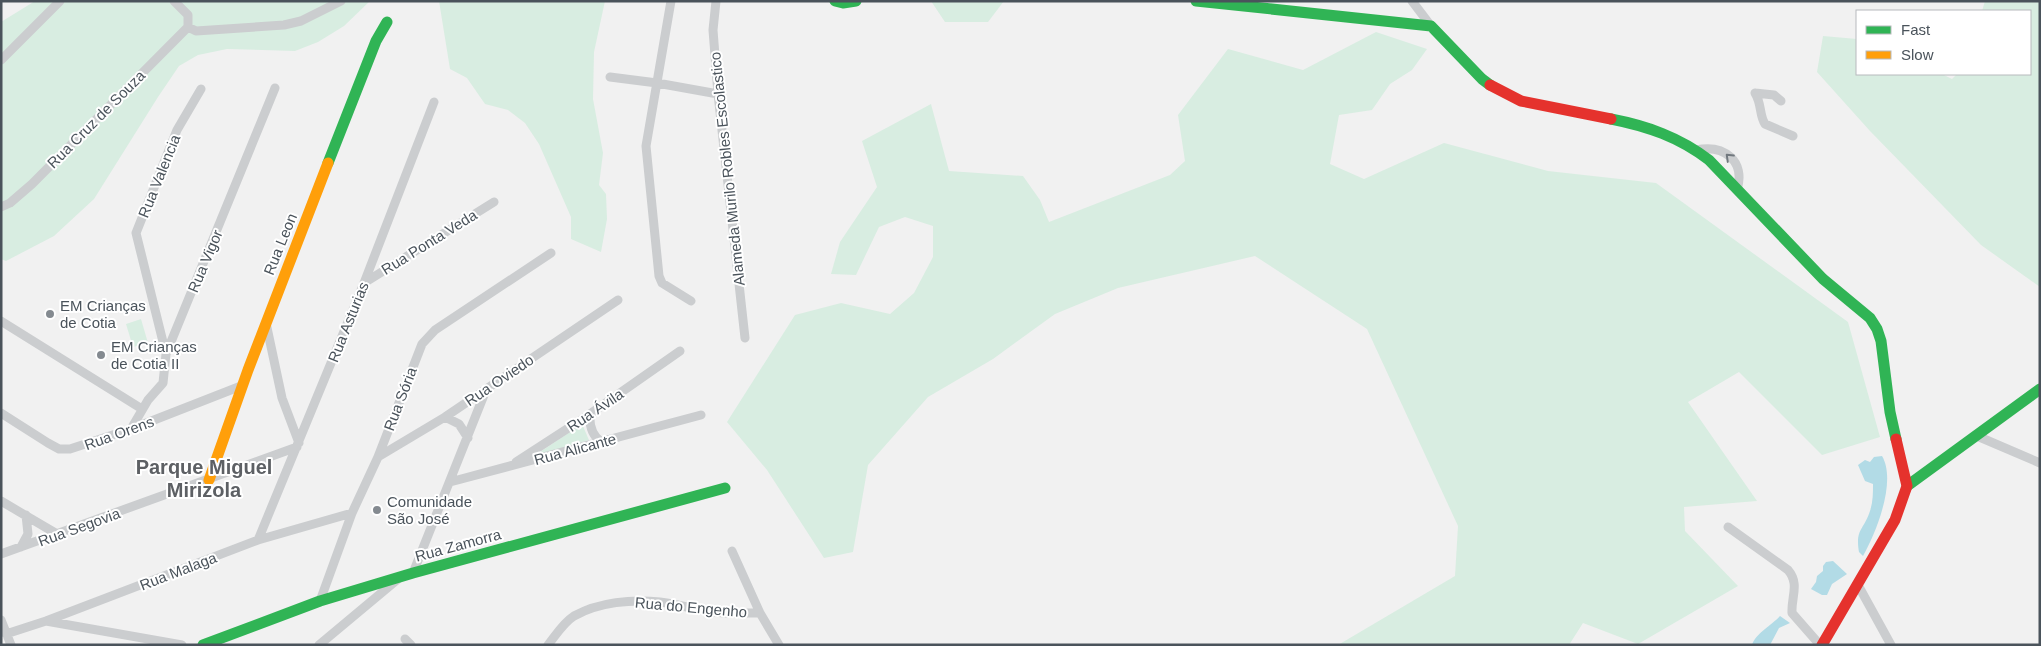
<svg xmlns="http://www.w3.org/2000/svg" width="2041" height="646" font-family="Helvetica,sans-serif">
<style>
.green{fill:#d8ede1}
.water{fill:#b2dbe6}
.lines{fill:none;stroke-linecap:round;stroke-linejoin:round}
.street{stroke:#cbcdcf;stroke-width:9}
.fast{stroke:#30b455;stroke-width:11}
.slow{stroke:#ff9f0a;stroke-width:11}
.jam{stroke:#e5322d;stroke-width:11}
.oneway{stroke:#71787e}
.poi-dot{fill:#848a90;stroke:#fff;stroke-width:2}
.labels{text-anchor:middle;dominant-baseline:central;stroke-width:4;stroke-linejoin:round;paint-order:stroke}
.street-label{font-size:15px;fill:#4a535b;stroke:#fff}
.poi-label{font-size:15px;fill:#4a535b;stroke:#fff;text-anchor:start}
.district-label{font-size:20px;font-weight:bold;fill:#5d6064;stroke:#fff}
</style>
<rect width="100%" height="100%" fill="#f1f1f1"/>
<path class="green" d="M 35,1 L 370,1 L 344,26 L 318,42 L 295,51 L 227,49 L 198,55 L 179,66 L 158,97 L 94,199 L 54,236 L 6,261 L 1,259 L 1,22 Z
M 439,1 L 605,1 L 594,52 L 593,99 L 603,153 L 599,185 L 606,194 L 607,219 L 601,252 L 571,239 L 571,217 L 539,144 L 525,123 L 508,110 L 485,104 L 467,78 L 450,69 Z
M 931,1 L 1004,1 L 988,22 L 945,22 Z
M 1985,1 L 2040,1 L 2040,287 L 1981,245 L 1870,131 L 1817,72 L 1823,36 L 1857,39 L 1857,74 L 1942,74 L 1952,79 L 1957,74 L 2030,74 L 2030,11 L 1982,11 Z
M 1376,32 L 1427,49 L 1412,70 L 1390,84 L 1372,110 L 1339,115 L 1330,164 L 1364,179 L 1444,143 L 1548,171 L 1656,183 L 1848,322 L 1880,437 L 1822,455 L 1739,372 L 1688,402 L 1757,501 L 1684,507 L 1685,531 L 1738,586 L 1638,644 L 1583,623 L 1569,645 L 1338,645 L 1455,576 L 1458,526 L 1367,329 L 1255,256 L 1118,288 L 1055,314 L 993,359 L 928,397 L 868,465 L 853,552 L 824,558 L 767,470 L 727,422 L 795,315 L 841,303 L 890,314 L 914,293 L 933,257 L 933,226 L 905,217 L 879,227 L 856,275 L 831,274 L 840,242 L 877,187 L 862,141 L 931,104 L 949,171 L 1023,176 L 1040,200 L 1049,222 L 1170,175 L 1185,161 L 1178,115 L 1228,49 L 1303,70 Z
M 141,319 L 148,343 L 133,347 L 126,324 Z
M 582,424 L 589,440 L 534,456 Z"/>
<path class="water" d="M 1882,456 C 1897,481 1876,533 1863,556 L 1859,552 C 1855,529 1864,530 1870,511 C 1873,502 1873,493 1873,484 L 1865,481 L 1858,465 L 1865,460 L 1870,462 L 1874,457 Z
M 1833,561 L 1847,574 L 1832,584 L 1827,595 L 1822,595 L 1811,589 L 1816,582 L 1817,576 L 1823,571 L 1823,566 L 1826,562 Z
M 1780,616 L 1790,623 L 1779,628 L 1770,645 L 1752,645 C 1755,634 1772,625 1780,616 Z"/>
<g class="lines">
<path class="street" d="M 174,1 L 188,15 L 188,27 L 196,31 L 284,25 L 301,21 L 341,1
M 671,1 L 646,146 L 659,276 L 662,283 L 691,301
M 716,1 L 713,30 L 718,94 L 745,338
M 1412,1 L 1431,26
M 1,60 L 60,1
M 610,77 L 657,83 L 718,94
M 1755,93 C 1762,104 1759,115 1765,124 L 1793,136
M 1755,93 L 1774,95 L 1781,101
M 1696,150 C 1724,144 1746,161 1737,190
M 1,207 L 10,203 L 32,184 L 188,27
M 364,283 L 494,202
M 1,321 L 142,409
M 266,323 L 282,398 L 299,443
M 166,354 L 136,233 L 177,130 L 201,89
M 1,413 L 48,443 L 59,449 L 70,449 L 131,429 L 241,386
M 590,414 C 589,426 592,435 601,442
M 445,417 L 459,424 L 468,438
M 131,429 L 148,400 L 163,383 L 166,354 L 275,88
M 1977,436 L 2040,463
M 378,457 L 445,417 L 618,300
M 516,462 L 590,414 L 680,351
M 450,482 L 701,415
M 1,501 L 57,534
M 1728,527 L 1788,570 C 1800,584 1791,597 1792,613 L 1820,645
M 258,540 L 364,283 L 434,102
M 21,547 L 28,534 L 26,515
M 732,551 L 760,613 L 779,645
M 1,554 L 297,447
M 413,573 L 486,390
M 1858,585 L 1891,645
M 320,601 L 352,513 L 378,457 L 422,344 L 435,330 L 551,253
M 1,620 L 11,645
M 46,621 L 182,645
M 6,634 L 46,621 L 258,540 L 352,513
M 405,639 L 411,645
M 319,645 L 398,579
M 548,645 C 556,635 563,623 574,616 C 599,602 632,599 660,602 C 678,604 696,610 714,612 C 729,614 745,613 760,613"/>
<path class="fast" d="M 835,1 L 843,3 L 856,1
M 1196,1 L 1431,26 L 1482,79 L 1490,85
M 1611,119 C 1647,126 1679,137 1709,160 L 1823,279 L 1870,318 L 1877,329 L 1881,341 L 1890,412 L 1896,439
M 328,163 L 376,41 L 387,22
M 1907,486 L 2040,389
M 203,645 L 320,601 L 413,573 L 725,488"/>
<path class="slow" d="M 209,480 L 248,370 L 328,163"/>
<path class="jam" d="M 1490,85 L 1521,101 L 1611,119
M 1822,645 L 1895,520 L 1907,486 L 1896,439"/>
</g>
<defs><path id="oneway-chevron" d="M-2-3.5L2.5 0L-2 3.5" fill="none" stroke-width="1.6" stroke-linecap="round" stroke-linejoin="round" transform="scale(1.25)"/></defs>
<use class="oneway" href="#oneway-chevron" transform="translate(1729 157) rotate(-136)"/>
<g class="poi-dot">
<circle cx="50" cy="314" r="5"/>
<circle cx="101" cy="355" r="5"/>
<circle cx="377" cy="510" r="5"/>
</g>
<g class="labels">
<g class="street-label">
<text transform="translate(96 119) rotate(-45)">Rua Cruz de Souza</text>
<text transform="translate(727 169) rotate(-96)">Alameda Murilo Robles Escolastico</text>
<text transform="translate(159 176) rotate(-68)">Rua Valencia</text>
<text transform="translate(429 242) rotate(-32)">Rua Ponta Veda</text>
<text transform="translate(280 244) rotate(-68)">Rua Leon</text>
<text transform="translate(205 261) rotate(-67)">Rua Vigor</text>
<text transform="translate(348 322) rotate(-68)">Rua Asturias</text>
<text transform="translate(499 380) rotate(-34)">Rua Oviedo</text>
<text transform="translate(400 399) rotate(-69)">Rua Sória</text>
<text transform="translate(595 410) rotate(-34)">Rua Ávila</text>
<text transform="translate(119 433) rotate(-20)">Rua Orens</text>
<text transform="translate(575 449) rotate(-15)">Rua Alicante</text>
<text transform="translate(79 527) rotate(-20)">Rua Segovia</text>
<text transform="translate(458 545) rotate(-15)">Rua Zamorra</text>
<text transform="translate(178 571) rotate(-21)">Rua Malaga</text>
<text transform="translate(691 607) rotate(5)">Rua do Engenho</text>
</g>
<g class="poi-label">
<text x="60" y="305">EM Crianças<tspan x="60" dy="17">de Cotia</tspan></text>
<text x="111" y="346">EM Crianças<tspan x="111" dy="17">de Cotia II</tspan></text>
<text x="387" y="501">Comunidade<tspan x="387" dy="17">São José</tspan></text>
</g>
<g class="district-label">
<text x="204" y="467">Parque Miguel<tspan x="204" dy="23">Mirizola</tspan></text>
</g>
</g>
<rect width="2041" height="646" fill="none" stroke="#4a535b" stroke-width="5"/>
<rect x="1856" y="10" width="175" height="65" fill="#ffffff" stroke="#b7babd"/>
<rect x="1866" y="26" width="25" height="8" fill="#30b455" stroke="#b7babd"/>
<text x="1901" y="35" font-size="15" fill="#4a535b">Fast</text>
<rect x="1866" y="51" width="25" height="8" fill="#ff9f0a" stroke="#b7babd"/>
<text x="1901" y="60" font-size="15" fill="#4a535b">Slow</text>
</svg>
